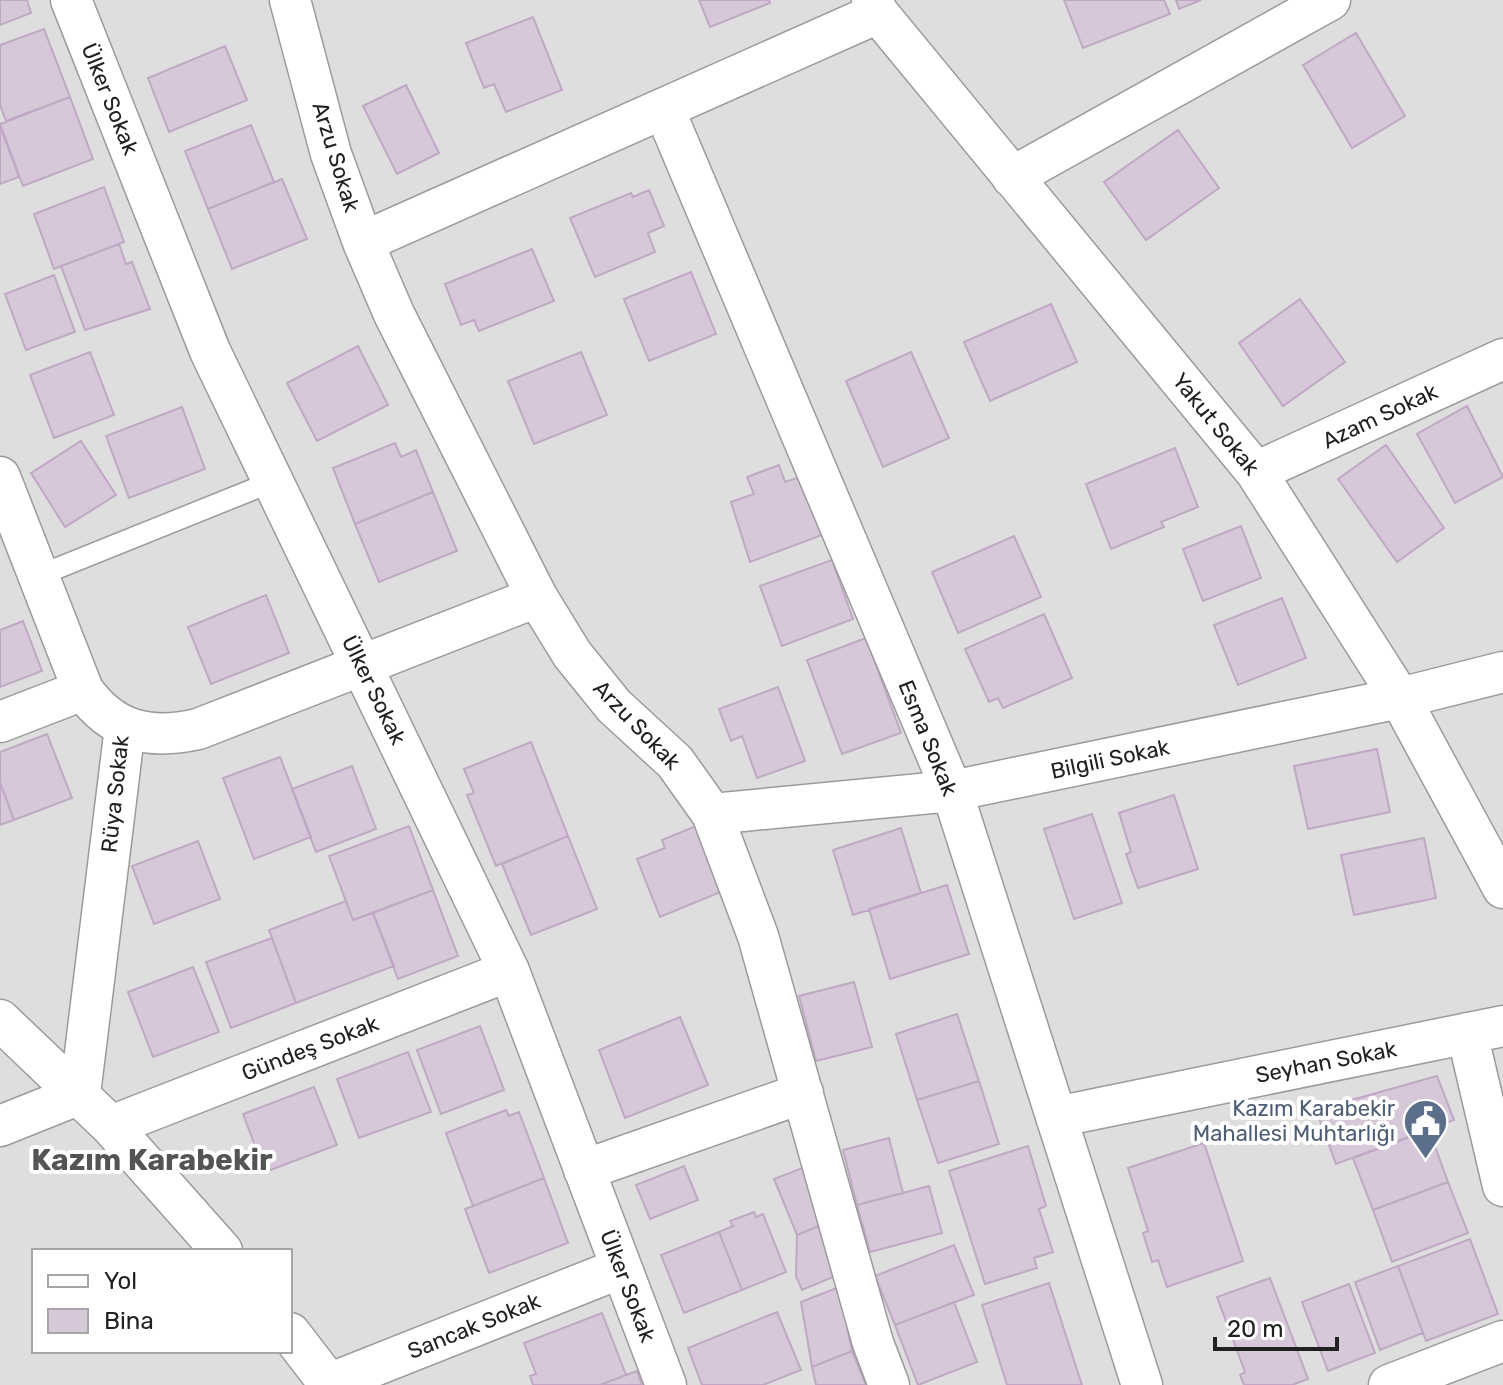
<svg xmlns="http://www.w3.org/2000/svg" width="1503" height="1385" font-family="Rubik,sans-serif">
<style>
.residential{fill:#dededf;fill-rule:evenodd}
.building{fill:#d6c7d9;stroke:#c0a8c4;stroke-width:2}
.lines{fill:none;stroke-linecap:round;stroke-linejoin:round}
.service-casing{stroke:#9b9b9b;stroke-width:23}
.minor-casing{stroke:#9b9b9b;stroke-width:43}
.service{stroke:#fff;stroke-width:20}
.minor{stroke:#fff;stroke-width:40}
.labels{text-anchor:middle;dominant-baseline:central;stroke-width:8;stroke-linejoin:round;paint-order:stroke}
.street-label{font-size:22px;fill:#212121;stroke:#fff}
.service-label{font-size:22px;fill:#4e5e75;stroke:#fff;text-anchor:end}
.district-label{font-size:30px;font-weight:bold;fill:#545454;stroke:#fff}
</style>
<rect width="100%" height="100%" fill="#f1e7f1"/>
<path class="residential" d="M 0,0 L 1503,0 L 1503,1385 L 0,1385 ZM 34,1251 L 290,1251 L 290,1351 L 34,1351 Z"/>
<path class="building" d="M 0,0 L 27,0 L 31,13 L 0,25 Z
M 699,0 L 769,0 L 770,3 L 710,27 Z
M 1064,0 L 1164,0 L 1170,14 L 1083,48 Z
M 1176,0 L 1201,0 L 1179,9 Z
M 533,17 L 562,90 L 506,112 L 494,84 L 484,88 L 466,43 Z
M 44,29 L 70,97 L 6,121 L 0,105 L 0,45 Z
M 1356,33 L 1405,116 L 1352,148 L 1303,65 Z
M 225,46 L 247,100 L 169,132 L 148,78 Z
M 406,85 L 439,153 L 397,174 L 363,106 Z
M 70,97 L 93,159 L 23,186 L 0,124 Z
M 251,125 L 274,182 L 208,209 L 185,151 Z
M 0,126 L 19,177 L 0,184 Z
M 1178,130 L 1219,188 L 1146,240 L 1104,182 Z
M 282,179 L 307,239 L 232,269 L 208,209 Z
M 104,187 L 124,242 L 54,269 L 34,214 Z
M 649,190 L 664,226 L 648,233 L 655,252 L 595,277 L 570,218 L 631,193 L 633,197 Z
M 119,244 L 126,264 L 132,262 L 150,309 L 85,330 L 61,266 Z
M 532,249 L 554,301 L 479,331 L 474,320 L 461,325 L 445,284 Z
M 691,272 L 716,334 L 649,361 L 624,299 Z
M 54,275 L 75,332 L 26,350 L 5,294 Z
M 1300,299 L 1345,362 L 1283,406 L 1239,343 Z
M 1051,304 L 1077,362 L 990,401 L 964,342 Z
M 358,346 L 388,405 L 317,441 L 287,383 Z
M 90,352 L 114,415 L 54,438 L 30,375 Z
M 581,352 L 607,415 L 534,444 L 508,381 Z
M 911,352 L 949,438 L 883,467 L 846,381 Z
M 1467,406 L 1503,477 L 1455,503 L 1417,434 Z
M 182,407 L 205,469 L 129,498 L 106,436 Z
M 81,441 L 116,495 L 65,527 L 31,473 Z
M 395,443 L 401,457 L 416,450 L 433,492 L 355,524 L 333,468 Z
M 1386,445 L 1444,528 L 1397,562 L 1338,479 Z
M 1175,448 L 1198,507 L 1161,522 L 1164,527 L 1111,549 L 1086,484 Z
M 779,465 L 785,482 L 800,477 L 822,535 L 750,562 L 731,502 L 754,494 L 747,477 Z
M 433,492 L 457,551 L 379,582 L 355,524 Z
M 1241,526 L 1261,578 L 1203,601 L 1183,549 Z
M 1014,536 L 1041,597 L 958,633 L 932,572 Z
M 832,560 L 853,619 L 782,646 L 760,586 Z
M 266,595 L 289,653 L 211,684 L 188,627 Z
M 1282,598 L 1306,658 L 1238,685 L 1214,625 Z
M 1044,614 L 1072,678 L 1003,708 L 998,698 L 989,702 L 965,649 Z
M 23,621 L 42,671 L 0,687 L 0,630 Z
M 866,638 L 901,733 L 842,754 L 807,660 Z
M 778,687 L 805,761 L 757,778 L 742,736 L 731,741 L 719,709 Z
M 47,734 L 72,798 L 14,820 L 0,782 L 0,752 Z
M 531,742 L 568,836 L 496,866 L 467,795 L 474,793 L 464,769 Z
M 1377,749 L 1390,812 L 1308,829 L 1294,766 Z
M 280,757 L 311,837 L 254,859 L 223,778 Z
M 352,766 L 376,829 L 316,852 L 292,789 Z
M 0,782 L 14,820 L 0,825 Z
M 1174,795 L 1198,869 L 1138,888 L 1126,854 L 1131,852 L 1119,813 Z
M 1092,814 L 1122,903 L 1074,919 L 1044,829 Z
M 409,826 L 433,890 L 353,920 L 329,856 Z
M 696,826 L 723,891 L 660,917 L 637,859 L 665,848 L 662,840 Z
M 901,828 L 921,893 L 853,915 L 833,850 Z
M 568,836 L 597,909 L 531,935 L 502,864 Z
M 1424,838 L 1436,898 L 1354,915 L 1341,855 Z
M 198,841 L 220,899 L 154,924 L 132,866 Z
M 947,885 L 969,954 L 890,979 L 869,909 Z
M 433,890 L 458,956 L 398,979 L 373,913 Z
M 346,901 L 353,920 L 373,913 L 394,966 L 296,1003 L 269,930 Z
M 272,938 L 296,1003 L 231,1028 L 206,962 Z
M 193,967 L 219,1032 L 153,1057 L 128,992 Z
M 854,982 L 872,1047 L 816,1061 L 799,996 Z
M 957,1014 L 979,1081 L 917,1100 L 896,1034 Z
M 680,1017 L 708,1085 L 625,1118 L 599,1050 Z
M 480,1026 L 504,1090 L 441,1114 L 417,1050 Z
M 408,1052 L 431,1112 L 359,1138 L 337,1079 Z
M 1437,1076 L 1454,1120 L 1336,1164 L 1316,1110 Z
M 979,1081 L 999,1144 L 938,1163 L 917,1100 Z
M 314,1087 L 337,1145 L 265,1172 L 243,1114 Z
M 506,1110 L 509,1116 L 519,1112 L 544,1178 L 473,1206 L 446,1133 Z
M 1429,1130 L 1448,1182 L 1373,1210 L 1353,1158 Z
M 889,1138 L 903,1193 L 857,1205 L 843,1150 Z
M 1204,1143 L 1243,1261 L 1167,1287 L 1158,1260 L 1152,1262 L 1143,1233 L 1148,1231 L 1128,1168 Z
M 1028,1146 L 1046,1206 L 1039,1209 L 1053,1252 L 1034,1258 L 1037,1268 L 985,1284 L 949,1171 Z
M 684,1166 L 698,1200 L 650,1219 L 636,1185 Z
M 805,1167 L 826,1223 L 797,1235 L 774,1179 Z
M 544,1178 L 568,1243 L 489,1273 L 465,1209 Z
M 1448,1182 L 1468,1233 L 1392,1262 L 1373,1210 Z
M 929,1186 L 942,1233 L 870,1252 L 857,1205 Z
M 754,1212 L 756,1217 L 763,1214 L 786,1272 L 742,1290 L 719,1232 L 733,1226 L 730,1221 Z
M 826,1223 L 838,1275 L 802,1290 L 796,1276 L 797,1235 Z
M 719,1232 L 742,1290 L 684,1313 L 661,1255 Z
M 1470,1239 L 1498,1314 L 1426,1341 L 1398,1266 Z
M 954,1245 L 974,1295 L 895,1325 L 875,1276 Z
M 1398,1266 L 1423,1333 L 1380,1350 L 1355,1282 Z
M 1270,1278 L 1308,1379 L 1292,1385 L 1244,1385 L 1240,1375 L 1245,1372 L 1217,1297 Z
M 1049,1283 L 1082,1385 L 1007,1385 L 982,1305 Z
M 1349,1284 L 1375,1353 L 1328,1371 L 1302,1302 Z
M 839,1287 L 852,1351 L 812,1367 L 801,1302 Z
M 954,1302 L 977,1362 L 918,1385 L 895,1325 Z
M 777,1312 L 801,1370 L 763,1385 L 702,1385 L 688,1348 Z
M 602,1313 L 626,1375 L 600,1385 L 533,1385 L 530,1376 L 536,1374 L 524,1343 Z
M 852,1351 L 866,1385 L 816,1385 L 812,1367 Z
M 637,1371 L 642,1385 L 600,1385 L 626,1375 Z"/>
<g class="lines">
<defs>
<path id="service" d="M 38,576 L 274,481"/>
<path id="minor" d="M 71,0 L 210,351 L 509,971 L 666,1385
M 290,0 L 331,154 L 363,242 L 394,314 L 537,597 L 572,654 L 614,706 L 675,762 L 712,814 L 758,936 L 873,1343 L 889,1385
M 872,0 L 878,13 L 1256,472 L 1400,698 L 1503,888
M 664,109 L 952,791 L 1142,1385
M 1012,177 L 1330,0
M 363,242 L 878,13
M 1256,472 L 1503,359
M 0,477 L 83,690 C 113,732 149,740 198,729 L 537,597
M 0,722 L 83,690
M 712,814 L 952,791 L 1400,698 L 1503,672
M 0,1020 L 111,1126 L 222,1251
M 1467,1033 L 1503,1186
M 1056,1117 L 1503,1026
M 0,1126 L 80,1094 L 125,727
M 111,1126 L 509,971
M 584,1170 L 803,1093
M 290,1333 L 330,1385
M 326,1385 L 621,1268
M 1389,1385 L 1503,1341"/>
</defs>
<use href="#service" class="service-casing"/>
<use href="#minor" class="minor-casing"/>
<use href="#service" class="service"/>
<use href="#minor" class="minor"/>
</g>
<defs>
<symbol id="civic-pin" viewBox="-11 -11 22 30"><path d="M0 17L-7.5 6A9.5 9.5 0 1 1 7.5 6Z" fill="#5c6f8a" stroke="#fff"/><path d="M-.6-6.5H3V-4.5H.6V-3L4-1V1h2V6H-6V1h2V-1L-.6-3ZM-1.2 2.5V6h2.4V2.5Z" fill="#fff"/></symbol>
</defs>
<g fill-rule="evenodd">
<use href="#civic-pin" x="1400" y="1096" width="51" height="69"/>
</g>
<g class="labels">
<g class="street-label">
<text transform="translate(110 99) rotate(68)">Ülker Sokak</text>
<text transform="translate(336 157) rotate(73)">Arzu Sokak</text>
<text transform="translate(1380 416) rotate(-25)">Azam Sokak</text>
<text transform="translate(1216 424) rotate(51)">Yakut Sokak</text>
<text transform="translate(374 690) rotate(64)">Ülker Sokak</text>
<text transform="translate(637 725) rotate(46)">Arzu Sokak</text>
<text transform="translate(928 738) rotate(68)">Esma Sokak</text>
<text transform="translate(1110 759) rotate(-12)">Bilgili Sokak</text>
<text transform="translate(115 794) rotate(-84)">Rüya Sokak</text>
<text transform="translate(310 1048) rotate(-21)">Gündeş Sokak</text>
<text transform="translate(1326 1062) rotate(-11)">Seyhan Sokak</text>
<text transform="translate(628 1286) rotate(69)">Ülker Sokak</text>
<text transform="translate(474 1326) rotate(-22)">Sancak Sokak</text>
</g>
<g class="service-label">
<text x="1395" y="1108">Kazım Karabekir<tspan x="1395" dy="25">Mahallesi Muhtarlığı</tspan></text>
</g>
<g class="district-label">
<text x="152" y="1160">Kazım Karabekir</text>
</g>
</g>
<rect x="32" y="1249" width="260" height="104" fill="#ffffff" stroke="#a6a6a6" stroke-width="2"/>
<rect x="48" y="1275" width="40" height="12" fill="#ffffff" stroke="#a6a6a6" stroke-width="2"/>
<text x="104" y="1289" font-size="24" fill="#212121">Yol</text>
<rect x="48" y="1309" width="40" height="24" fill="#d6c7d9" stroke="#a6a6a6" stroke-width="2"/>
<text x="104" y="1329" font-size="24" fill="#212121">Bina</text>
<path d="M1215 1337v12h122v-12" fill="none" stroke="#212121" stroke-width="4"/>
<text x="1227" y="1337" font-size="24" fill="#212121" stroke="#ffffff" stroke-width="6" paint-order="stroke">20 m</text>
</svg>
